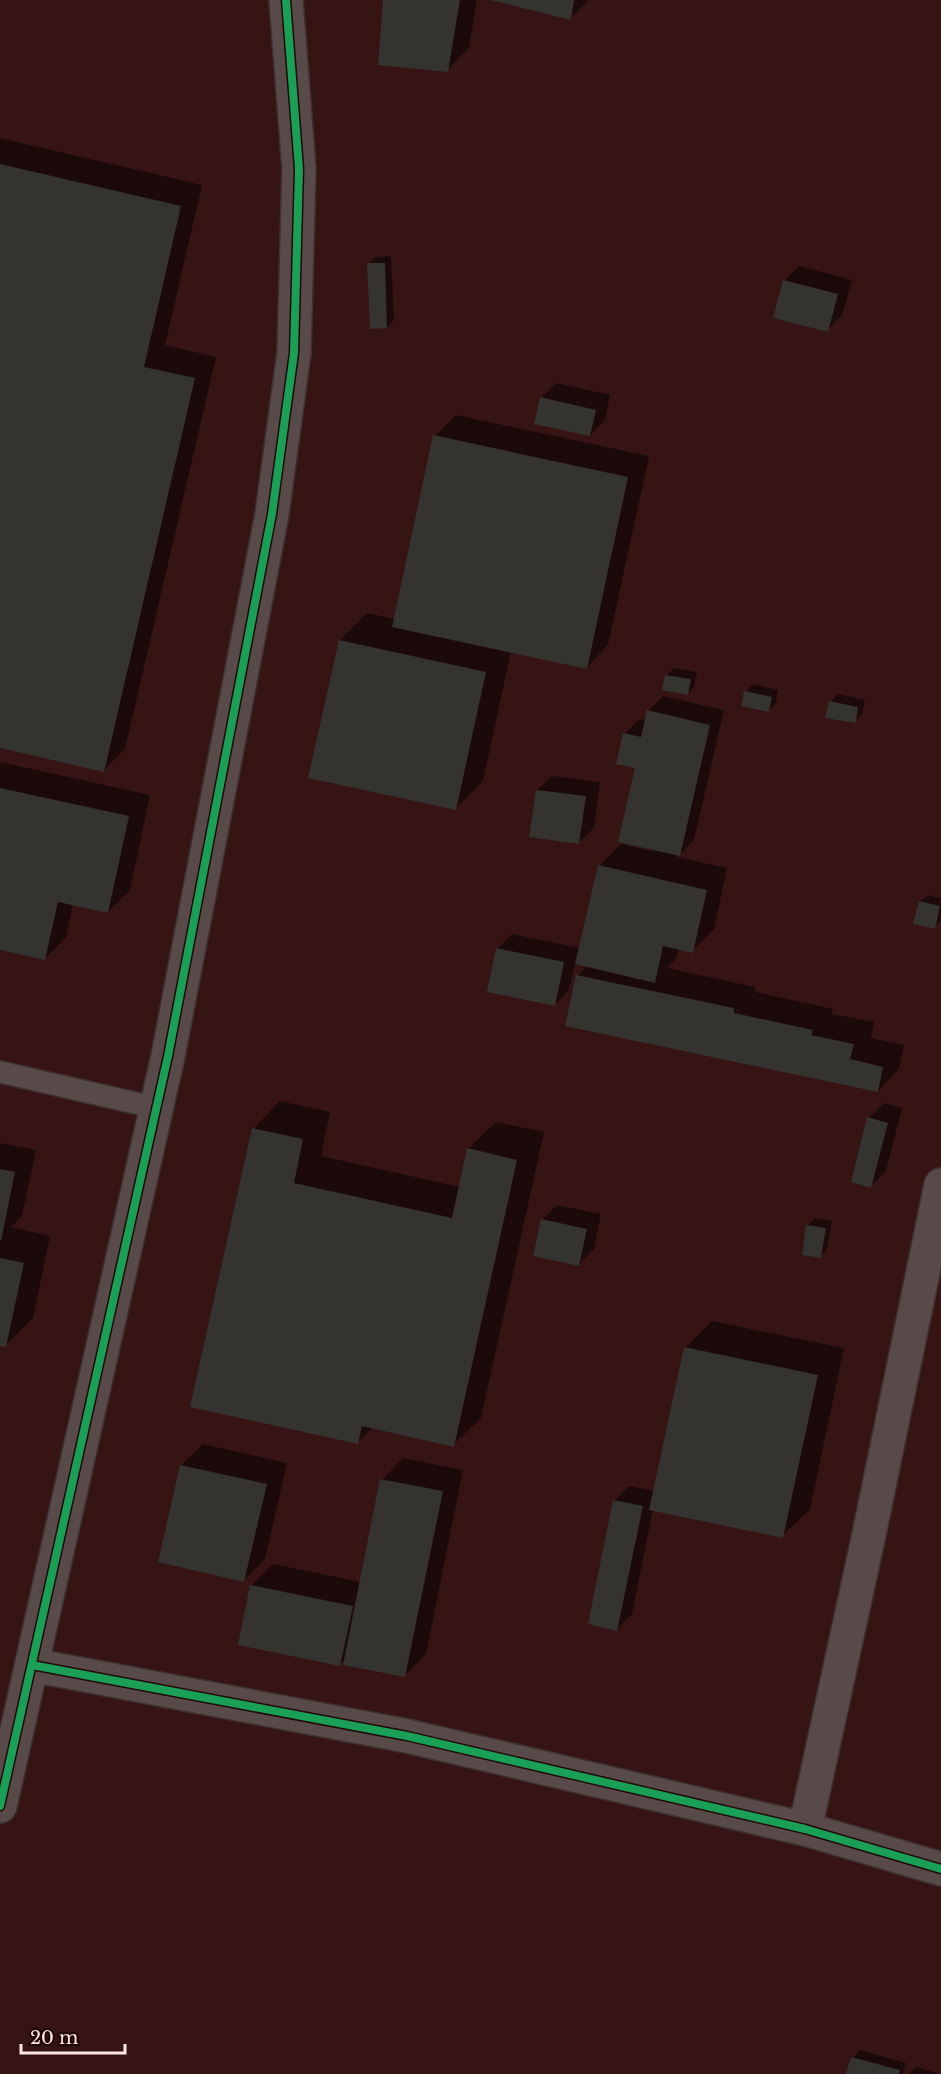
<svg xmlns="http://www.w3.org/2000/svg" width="941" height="2074" font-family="'Libre Baskerville',serif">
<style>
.built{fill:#351413}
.shadow{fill:#0007}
.building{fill:#34332f}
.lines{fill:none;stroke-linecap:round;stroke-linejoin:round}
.service-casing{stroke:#3d3130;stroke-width:24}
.minor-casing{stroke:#3d3130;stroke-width:36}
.service{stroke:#584a49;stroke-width:21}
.minor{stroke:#584a49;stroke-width:33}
.cycleway-casing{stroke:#220808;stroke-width:11}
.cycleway{stroke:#1a9f57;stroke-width:8}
</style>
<rect width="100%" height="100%" fill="#271716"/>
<path class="built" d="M 0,0 L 941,0 L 941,2074 L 0,2074 Z"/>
<path class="shadow" d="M 385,0 L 477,0 L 469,48 L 447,70 Z
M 494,0 L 589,0 L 571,18 Z
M 0,138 L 202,185 L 165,345 L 216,357 L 125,749 L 103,771 L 0,747 Z
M 391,256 L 394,320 L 387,327 L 368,264 L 375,257 Z
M 799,266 L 852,280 L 842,315 L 827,330 L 784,281 Z
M 556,383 L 610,395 L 605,420 L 590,435 L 541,398 Z
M 456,415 L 649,456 L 608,645 L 587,667 L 511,651 L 483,781 L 455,809 L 340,640 L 367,613 L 395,619 L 435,436 Z
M 674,668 L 697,672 L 694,687 L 687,694 L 667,675 Z
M 753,684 L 778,690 L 776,703 L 768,711 L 746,692 Z
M 838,694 L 865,700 L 862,714 L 855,722 L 830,702 Z
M 663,696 L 724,710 L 694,840 L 677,857 L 727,868 L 714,929 L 692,951 L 679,948 L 676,959 L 667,968 L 755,987 L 755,992 L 833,1009 L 832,1014 L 874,1022 L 871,1038 L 904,1045 L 899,1069 L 878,1091 L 577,976 L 587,966 L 575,963 L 569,990 L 555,1005 L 497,949 L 512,934 L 580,948 L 599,866 L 621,844 L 651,851 L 637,767 L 625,734 L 639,719 L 646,720 L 648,711 Z
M 0,762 L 150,795 L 130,890 L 108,912 L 73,904 L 66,937 L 45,959 L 0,949 Z
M 552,776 L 600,782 L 594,828 L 579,842 L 537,790 Z
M 928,895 L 941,898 L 941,920 L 934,927 L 920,902 Z
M 280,1101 L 330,1112 L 321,1156 L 460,1187 L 468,1149 L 496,1122 L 544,1132 L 481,1418 L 453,1445 L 373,1427 L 358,1442 L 253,1129 Z
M 884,1103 L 902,1108 L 886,1171 L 871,1186 L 869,1118 Z
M 0,1143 L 36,1150 L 22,1216 L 11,1227 L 50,1236 L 33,1318 L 5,1346 L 0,1344 Z
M 557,1205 L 601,1214 L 594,1249 L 579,1264 L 542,1220 Z
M 815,1218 L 832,1221 L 827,1249 L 820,1256 L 808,1225 Z
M 712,1321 L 844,1348 L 810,1509 L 782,1536 L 653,1509 L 632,1614 L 617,1629 L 614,1501 L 629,1486 L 654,1491 L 685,1348 Z
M 203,1444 L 287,1463 L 265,1559 L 244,1580 L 181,1465 Z
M 403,1458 L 463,1470 L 426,1654 L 405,1675 L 346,1658 L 340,1664 L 251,1586 L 273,1564 L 361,1582 L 382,1480 Z
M 860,2050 L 906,2063 L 903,2074 L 848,2074 L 853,2058 Z
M 916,2067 L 940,2074 L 909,2074 Z"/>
<path class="building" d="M 383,0 L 460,0 L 448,72 L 378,65 Z
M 491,0 L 574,0 L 571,20 Z
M 0,164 L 181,206 L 144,367 L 195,378 L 104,772 L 0,748 Z
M 367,263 L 385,263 L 387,328 L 370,329 Z
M 783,280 L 838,294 L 828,332 L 773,318 Z
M 540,397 L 596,410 L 590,436 L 534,424 Z
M 433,435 L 628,477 L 587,669 L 392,627 Z
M 339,640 L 486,672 L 456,810 L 308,778 Z
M 665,675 L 691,679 L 688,695 L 662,690 Z
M 744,691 L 772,697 L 769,712 L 741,706 Z
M 829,701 L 858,707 L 856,723 L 825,718 Z
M 647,710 L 710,725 L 680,856 L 618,842 L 635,768 L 616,764 L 623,733 L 641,737 Z
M 0,788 L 129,816 L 108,913 L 58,902 L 45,960 L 0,950 Z
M 536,790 L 586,796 L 579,844 L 529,837 Z
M 598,865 L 707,890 L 693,953 L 663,946 L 655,983 L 575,964 Z
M 919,901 L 940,906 L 935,929 L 913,924 Z
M 496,948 L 564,962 L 555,1006 L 487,992 Z
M 576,975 L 734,1008 L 734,1013 L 813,1030 L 811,1035 L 854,1044 L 850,1059 L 883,1067 L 878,1092 L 565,1026 Z
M 867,1117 L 888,1123 L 871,1188 L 851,1182 Z
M 252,1128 L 303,1139 L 294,1183 L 452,1218 L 467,1148 L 517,1160 L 454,1447 L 362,1426 L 358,1444 L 190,1407 Z
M 0,1169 L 15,1172 L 1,1241 L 0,1240 Z
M 541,1219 L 587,1229 L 579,1266 L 533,1256 Z
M 806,1225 L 826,1228 L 821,1258 L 802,1255 Z
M 0,1258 L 24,1263 L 6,1347 L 0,1346 Z
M 684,1347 L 818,1375 L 783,1538 L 649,1510 Z
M 180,1465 L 267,1484 L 244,1582 L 158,1562 Z
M 380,1479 L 443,1491 L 405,1677 L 343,1665 Z
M 613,1500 L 643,1506 L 617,1631 L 588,1624 Z
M 250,1585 L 353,1606 L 340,1666 L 238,1645 Z
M 851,2057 L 900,2070 L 899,2074 L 846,2074 Z"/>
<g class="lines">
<defs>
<path id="service" d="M 0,1072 L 157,1108"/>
<path id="minor" d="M 32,1665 L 407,1736 L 805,1829 L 941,1869
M 0,1806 L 168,1056 L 272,514 L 294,353 L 299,169 L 286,0
M 805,1829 L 868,1539 L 941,1185"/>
</defs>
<use href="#service" class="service-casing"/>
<use href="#minor" class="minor-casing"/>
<use href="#service" class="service"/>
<use href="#minor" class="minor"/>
<defs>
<path id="cycleway" d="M 32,1665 L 407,1736 L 805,1829 L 941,1869
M 0,1806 L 168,1056 L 272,514 L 294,353 L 299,169 L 286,0"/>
</defs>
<use href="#cycleway" class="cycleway-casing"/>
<use href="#cycleway" class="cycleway"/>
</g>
<path d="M21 2044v9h104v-9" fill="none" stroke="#fbe7e5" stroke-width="3"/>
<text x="30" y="2044" font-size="18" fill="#fbe7e5" stroke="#220808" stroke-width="4.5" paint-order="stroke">20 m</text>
</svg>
